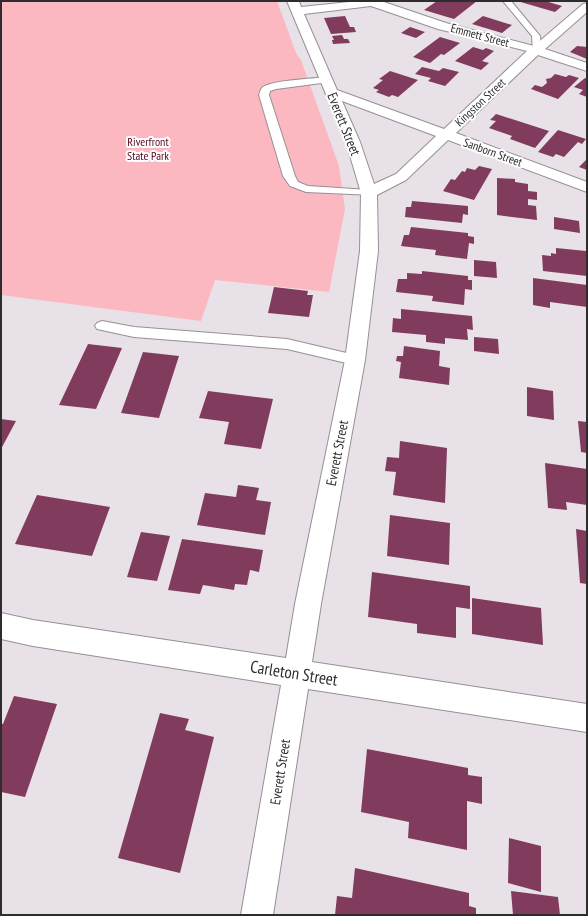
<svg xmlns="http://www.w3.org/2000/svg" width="588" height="916" font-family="'PT Sans Narrow',sans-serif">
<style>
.green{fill:#fcb8c0}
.building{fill:#803b5d}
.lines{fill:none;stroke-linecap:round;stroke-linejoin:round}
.lane-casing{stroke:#969095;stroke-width:2}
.street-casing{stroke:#969095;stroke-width:2}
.lane{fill:#fff;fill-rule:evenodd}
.street{fill:#fff;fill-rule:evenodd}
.labels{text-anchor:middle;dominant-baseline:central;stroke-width:4;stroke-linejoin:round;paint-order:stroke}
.far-street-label{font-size:12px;fill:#2f2c2e;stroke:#fff}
.far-park-label{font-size:12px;fill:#550820;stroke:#fff}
.street-label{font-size:14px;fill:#2f2c2e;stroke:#fff}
.near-street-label{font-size:17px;fill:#2f2c2e;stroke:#fff}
</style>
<rect width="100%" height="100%" fill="#e8e1e7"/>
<path class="green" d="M 3,1 L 277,1 L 296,53 L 301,60 L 339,166 L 345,209 L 329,292 L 215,280 L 201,321 L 1,295 L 1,2 Z"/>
<path class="building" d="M 437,1 L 477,1 L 454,19 L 424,10 Z
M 517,1 L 545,1 L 562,6 L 555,12 Z
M 345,16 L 350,27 L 354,27 L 356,32 L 331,34 L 324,18 Z
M 483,16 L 512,25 L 502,33 L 472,24 Z
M 410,27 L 425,32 L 416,38 L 401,33 Z
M 342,35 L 344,39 L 348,39 L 350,43 L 333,44 L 332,40 L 334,40 L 332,36 Z
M 440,37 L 460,43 L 444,55 L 441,54 L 430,63 L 413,57 Z
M 577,46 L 587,47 L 587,59 L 570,52 Z
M 473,47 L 483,50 L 486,48 L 494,51 L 482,61 L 489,63 L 481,70 L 455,61 Z
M 422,67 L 439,71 L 443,68 L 459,72 L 445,86 L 428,81 L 431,78 L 415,74 Z
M 390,71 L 418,80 L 398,97 L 392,95 L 389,97 L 376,92 L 379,90 L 373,88 L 383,80 L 379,79 Z
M 555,74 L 566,77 L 569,75 L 579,78 L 558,99 L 531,89 L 535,85 L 542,87 L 547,83 L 546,79 L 551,78 Z
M 585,78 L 587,79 L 587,97 L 579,94 L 583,90 L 574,87 Z
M 496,114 L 549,131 L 535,148 L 510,139 L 512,136 L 489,128 L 496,121 L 490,120 Z
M 558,130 L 586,139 L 582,144 L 578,142 L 564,157 L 556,154 L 553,157 L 538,152 Z
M 587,159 L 587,170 L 579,167 Z
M 479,166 L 492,169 L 474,200 L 443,191 L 451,179 L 455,180 L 462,171 L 465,172 L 467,168 L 475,170 Z
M 497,178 L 515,179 L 515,182 L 528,184 L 528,191 L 537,192 L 537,200 L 528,199 L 528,205 L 536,206 L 537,220 L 497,215 Z
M 412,201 L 468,206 L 468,215 L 463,214 L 462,223 L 405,217 L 406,207 L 411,207 Z
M 554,217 L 579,221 L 580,233 L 554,229 Z
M 411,227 L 468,233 L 468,236 L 474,237 L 474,244 L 469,243 L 467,259 L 435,255 L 436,250 L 401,246 L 404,235 L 409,235 Z
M 556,248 L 586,251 L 587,276 L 543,271 L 542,255 L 551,256 L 551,253 L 556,254 Z
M 474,260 L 496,262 L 497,278 L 474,276 Z
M 422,271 L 468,276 L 468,280 L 472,280 L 472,290 L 465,289 L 464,305 L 432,301 L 433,296 L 396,292 L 398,279 L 407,279 L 407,273 L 422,274 Z
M 533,278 L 587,285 L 587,307 L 550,302 L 550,308 L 533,305 Z
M 274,287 L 308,291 L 307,295 L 313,295 L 309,317 L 268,313 Z
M 401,309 L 472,316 L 473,330 L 467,329 L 468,340 L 445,338 L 445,344 L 426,342 L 426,335 L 392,332 L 393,318 L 401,319 Z
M 474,337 L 498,339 L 499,354 L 474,351 Z
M 88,344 L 122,348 L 96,409 L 59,405 Z
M 404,346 L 440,351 L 439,366 L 450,368 L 449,385 L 399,378 L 401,362 L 396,361 L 397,356 L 403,356 Z
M 143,352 L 179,356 L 159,418 L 121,413 Z
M 527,387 L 553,391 L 554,420 L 527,416 Z
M 208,391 L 273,399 L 261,449 L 224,444 L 229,422 L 199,418 Z
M 1,419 L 16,421 L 1,449 Z
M 578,421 L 587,422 L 587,453 L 581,452 Z
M 400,441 L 447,448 L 445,503 L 393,495 L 396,472 L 385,471 L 387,457 L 399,458 Z
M 545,463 L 587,469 L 587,505 L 566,502 L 567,510 L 548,508 Z
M 238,485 L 259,488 L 256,500 L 271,502 L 265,535 L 197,525 L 205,493 L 236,497 Z
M 37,495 L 110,507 L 92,556 L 15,544 Z
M 390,515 L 450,523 L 449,565 L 387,556 Z
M 576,529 L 587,531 L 587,584 L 580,583 Z
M 141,532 L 170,536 L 157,581 L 127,577 Z
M 182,539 L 263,550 L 259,572 L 250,570 L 247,585 L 235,584 L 234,590 L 203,585 L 200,594 L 168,590 Z
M 372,572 L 470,586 L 470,609 L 456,607 L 456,638 L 417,633 L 417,624 L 368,617 Z
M 472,598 L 541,608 L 543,645 L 472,634 Z
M 14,696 L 57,704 L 25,797 L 1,792 L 1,724 L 3,724 Z
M 160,713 L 189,719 L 185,730 L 214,737 L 180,873 L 118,858 Z
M 367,749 L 468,768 L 468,775 L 482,777 L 482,804 L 467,801 L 467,850 L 408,838 L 409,822 L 361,812 Z
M 509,838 L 541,846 L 541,892 L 508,883 Z
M 355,868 L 469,893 L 469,906 L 476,908 L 476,915 L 335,915 L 337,896 L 352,898 Z
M 511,891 L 558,897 L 560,915 L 513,915 Z"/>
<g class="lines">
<defs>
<path id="lane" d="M 503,1 L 511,1 L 540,36 L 541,50 L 539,52 L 533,52 L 532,36 Z
M 326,77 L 329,78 L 331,80 L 329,82 L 276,89 L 270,91 L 269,95 L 295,176 L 298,182 L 308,186 L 369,190 L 373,191 L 375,193 L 373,195 L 306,192 L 290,186 L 283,176 L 259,95 C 260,92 261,88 263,87 C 273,80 312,79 326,77 Z
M 102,321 L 134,327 L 287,339 L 355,355 L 360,356 L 362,360 L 360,364 L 355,365 L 287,349 L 134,337 L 97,329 L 95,326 L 97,323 Z"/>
<path id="street" d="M 287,1 L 299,1 L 301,7 L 359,1 L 381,1 L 446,23 L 534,46 L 583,4 L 587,3 L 587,12 L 545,49 L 587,63 L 587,71 L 538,55 L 456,133 L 587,182 L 587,192 L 448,140 L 406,180 L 377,195 L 378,251 L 365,360 L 321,604 L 312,662 L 587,704 L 587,732 L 308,689 L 273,915 L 241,915 L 281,685 L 33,646 L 1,639 L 1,613 L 33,620 L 286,658 L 295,604 L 345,360 L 360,251 L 361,193 L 346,142 ZM 371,6 L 438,29 L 527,51 L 444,129 L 337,90 L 304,14 ZM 342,101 L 436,136 L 396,174 L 374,184 L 360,142 Z"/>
</defs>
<use href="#lane" class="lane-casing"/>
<use href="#street" class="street-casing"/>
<use href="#lane" class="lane"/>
<use href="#street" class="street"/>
</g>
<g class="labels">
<g class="far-street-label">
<text transform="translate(480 35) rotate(15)">Emmett Street</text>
<text transform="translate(480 102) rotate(-43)">Kingston Street</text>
<text transform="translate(493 152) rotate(20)">Sanborn Street</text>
</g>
<g class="far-park-label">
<text x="148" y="141">Riverfront<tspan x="148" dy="14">State Park</tspan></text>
</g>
<g class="street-label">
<text transform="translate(344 124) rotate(68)">Everett Street</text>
<text transform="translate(337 453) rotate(-79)">Everett Street</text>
<text transform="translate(280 772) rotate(-81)">Everett Street</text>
</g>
<g class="near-street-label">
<text transform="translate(294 673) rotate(9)">Carleton Street</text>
</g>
</g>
<rect width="588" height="916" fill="none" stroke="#2f2c2e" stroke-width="4"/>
</svg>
